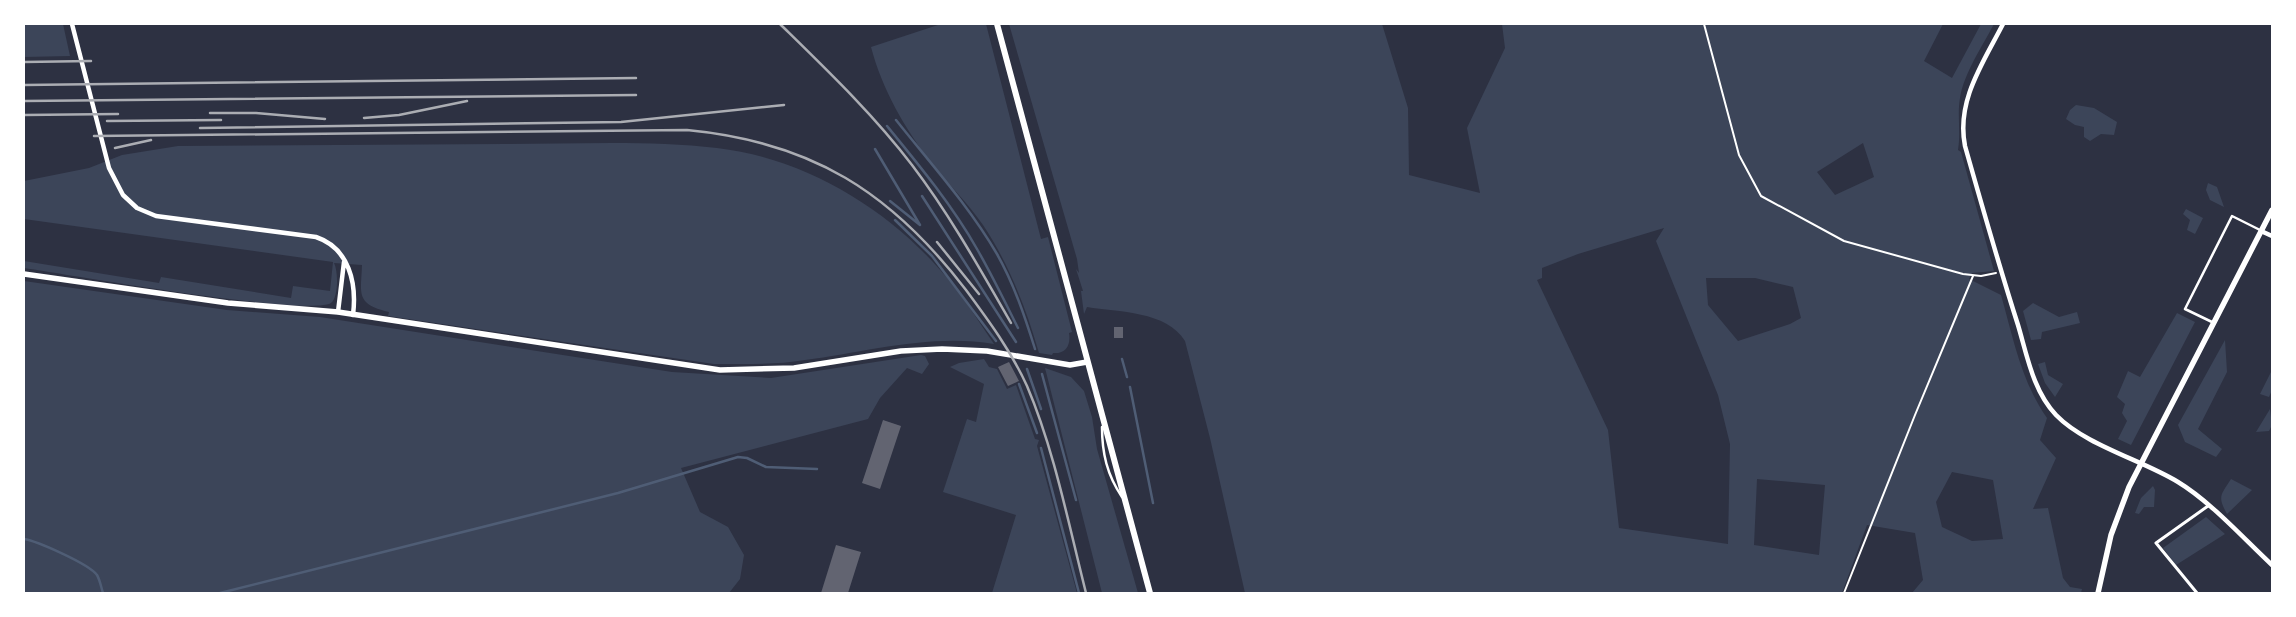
<svg xmlns="http://www.w3.org/2000/svg" width="2296" height="617" font-family="Figtree,sans-serif">
<style>
.green{fill:#3c4559;fill-rule:evenodd}
.lines{fill:none;stroke-linecap:round;stroke-linejoin:round}
.stream{stroke:#4f5d75;stroke-width:2.5}
.building{fill:#626471}
.path{stroke:#fff;stroke-width:2}
.service{stroke:#fff;stroke-width:2.5}
.pedestrian{stroke:#fff;stroke-width:3}
.minor{stroke:#fff;stroke-width:4.5}
.tertiary{stroke:#fff;stroke-width:5.5}
.secondary{stroke:#fff;stroke-width:6}
.rail{stroke:#abadb3;stroke-width:2.5}
</style>
<rect width="100%" height="100%" fill="#2d3142"/>
<path class="green" d="M 24,24 L 63,24 L 70,56 L 24,57 Z
M 941,24 L 986,24 L 1041,239 L 1048,237 L 1072,332 L 1069,333 C 1071,345 1066,354 1053,353 L 1052,355 L 1039,353 C 1026,308 1009,264 983,225 C 968,203 948,184 932,164 C 905,129 882,89 871,47 Z
M 1009,24 L 1382,24 L 1408,108 L 1409,175 L 1480,193 L 1467,128 L 1505,48 L 1502,24 L 1943,24 L 1924,61 L 1952,78 L 1981,24 L 1994,24 C 1982,47 1964,73 1960,98 C 1957,115 1961,132 1958,150 L 1961,152 L 1994,271 L 1972,273 L 1969,279 L 2001,295 C 2013,337 2021,381 2047,418 L 2040,440 L 2056,458 L 2033,509 L 2048,508 L 2063,578 L 2070,587 L 2082,589 L 2081,593 L 1912,593 L 1923,580 L 1915,533 L 1867,525 L 1842,593 L 1245,593 L 1210,438 L 1185,341 C 1167,311 1118,312 1087,307 L 1084,314 L 1081,291 L 1083,291 L 1076,269 L 1079,273 L 1077,259 ZM 1863,143 L 1874,177 L 1835,195 L 1817,172 ZM 1664,228 L 1656,241 L 1718,395 L 1730,444 L 1728,544 L 1619,528 L 1608,430 L 1537,280 L 1542,278 L 1542,268 L 1578,254 ZM 1706,278 L 1755,278 L 1793,287 L 1801,318 L 1790,324 L 1738,341 L 1708,305 ZM 1952,472 L 1993,480 L 2003,539 L 1972,541 L 1942,527 L 1936,502 ZM 1757,479 L 1825,485 L 1819,555 L 1754,545 Z
M 2076,105 L 2094,108 L 2117,122 L 2114,135 L 2101,134 L 2090,141 L 2084,137 L 2084,127 L 2075,125 L 2066,119 L 2070,110 Z
M 505,144 C 573,144 650,140 717,148 C 810,159 895,213 953,285 C 968,304 981,325 994,344 C 932,333 866,352 805,360 C 775,365 744,364 714,364 L 388,316 L 389,312 C 355,304 361,294 362,265 L 334,263 C 338,270 339,297 331,303 C 308,317 65,274 24,268 L 24,261 L 159,283 L 161,277 L 291,298 L 293,286 L 330,291 L 333,262 L 24,219 L 24,181 L 89,168 L 122,155 L 178,146 Z
M 2208,183 L 2217,187 L 2224,207 L 2210,200 L 2206,190 Z
M 2186,209 L 2203,218 L 2195,234 L 2187,230 L 2190,220 L 2183,214 Z
M 24,281 L 227,310 L 320,317 L 672,372 L 771,378 L 921,355 L 925,356 L 929,364 L 922,374 L 907,368 L 880,398 L 868,419 L 681,468 L 700,512 L 728,527 L 744,555 L 740,579 L 729,593 L 24,593 Z
M 2033,303 L 2059,317 L 2077,312 L 2080,323 L 2042,332 L 2041,339 L 2031,340 L 2023,311 Z
M 2177,313 L 2195,322 L 2131,445 L 2118,439 L 2127,421 L 2122,413 L 2125,404 L 2117,397 L 2128,371 L 2140,377 Z
M 2225,340 L 2227,372 L 2198,429 L 2222,449 L 2216,457 L 2185,442 L 2178,425 Z
M 984,359 L 989,367 L 997,369 L 1007,389 L 1016,385 L 1035,439 L 1039,440 L 1037,446 L 1077,593 L 992,593 L 1016,515 L 943,492 L 967,419 L 976,422 L 984,384 L 950,367 L 959,363 Z
M 2045,362 L 2048,375 L 2063,384 L 2055,397 L 2045,383 L 2038,364 Z
M 1045,368 L 1071,377 L 1084,391 L 1092,417 L 1097,449 L 1138,593 L 1102,593 Z
M 2272,370 L 2272,390 L 2269,397 L 2260,394 Z
M 2270,409 L 2272,425 L 2269,431 L 2256,432 Z
M 2231,479 L 2252,490 L 2227,514 C 2217,496 2221,495 2231,479 Z
M 2153,486 L 2155,490 L 2154,507 L 2144,507 L 2139,514 L 2135,513 L 2141,498 Z
M 2206,517 L 2225,534 L 2176,565 L 2163,548 Z"/>
<g class="lines">
<path class="stream" d="M 896,120 C 931,164 969,206 997,254 C 1014,284 1025,317 1035,349
M 887,126 C 919,165 952,205 977,249 C 992,275 1005,302 1018,328
M 875,149 L 920,225 L 890,201
M 922,196 L 1016,342
M 895,220 L 932,256 L 996,341
M 1122,359 L 1127,377
M 1027,369 L 1041,409
M 1042,374 L 1076,500
M 1019,384 L 1037,433
M 1130,387 L 1153,503
M 1041,448 L 1079,593
M 24,539 C 37,541 89,564 97,575 C 100,580 101,587 103,593
M 220,593 L 618,493 L 738,457 L 747,458 L 766,467 L 817,469"/>
</g>
<path class="building" d="M 1114,327 L 1123,327 L 1123,338 L 1114,338 Z
M 1009,362 L 1019,381 L 1008,386 L 998,367 Z
M 883,420 L 901,426 L 880,489 L 862,483 Z
M 836,545 L 861,552 L 848,593 L 821,593 Z"/>
<g class="lines">
<path class="path" d="M 1704,24 L 1739,155 L 1761,196 L 1844,241 L 1963,274 L 1981,276 L 1996,273
M 1844,593 L 1915,415 L 1973,276"/>
<path class="service" d="M 2212,322 L 2185,309 L 2232,216 L 2260,230
M 1102,427 C 1102,453 1107,475 1122,497"/>
<path class="pedestrian" d="M 2197,593 L 2156,543 L 2208,506"/>
<path class="minor" d="M 72,24 L 109,168 L 123,195 L 137,208 L 156,216 L 316,237 C 349,248 357,283 353,315
M 2003,24 C 1983,63 1956,101 1965,146 C 1982,206 1999,266 2018,325 C 2027,355 2033,391 2056,415 C 2085,445 2142,460 2178,482 C 2211,502 2244,539 2272,565
M 2261,231 L 2272,236
M 338,312 L 344,262"/>
<path class="tertiary" d="M 24,274 L 228,303 L 338,312 L 720,370 L 794,368 L 901,351 L 942,349 L 987,351 L 1070,365 L 1087,362
M 2098,593 L 2111,535 L 2129,487 L 2272,210"/>
<path class="secondary" d="M 997,24 L 1150,593"/>
<path class="rail" d="M 780,24 C 826,69 873,114 912,165 C 950,215 980,269 1011,323
M 24,62 L 91,61
M 24,85 L 636,78
M 24,101 L 636,95
M 210,113 L 256,113 L 325,119
M 24,115 L 118,114
M 364,118 L 399,115 L 467,101
M 107,121 L 221,120
M 200,128 L 621,122 L 784,105
M 94,136 L 687,130 C 812,142 891,192 966,290 C 989,321 1011,351 1027,386 C 1054,449 1069,526 1086,593
M 115,148 L 151,140
M 937,242 L 979,294"/>
</g>
<rect width="2296" height="617" fill="none" stroke="#ffffff" stroke-width="50"/>
</svg>
